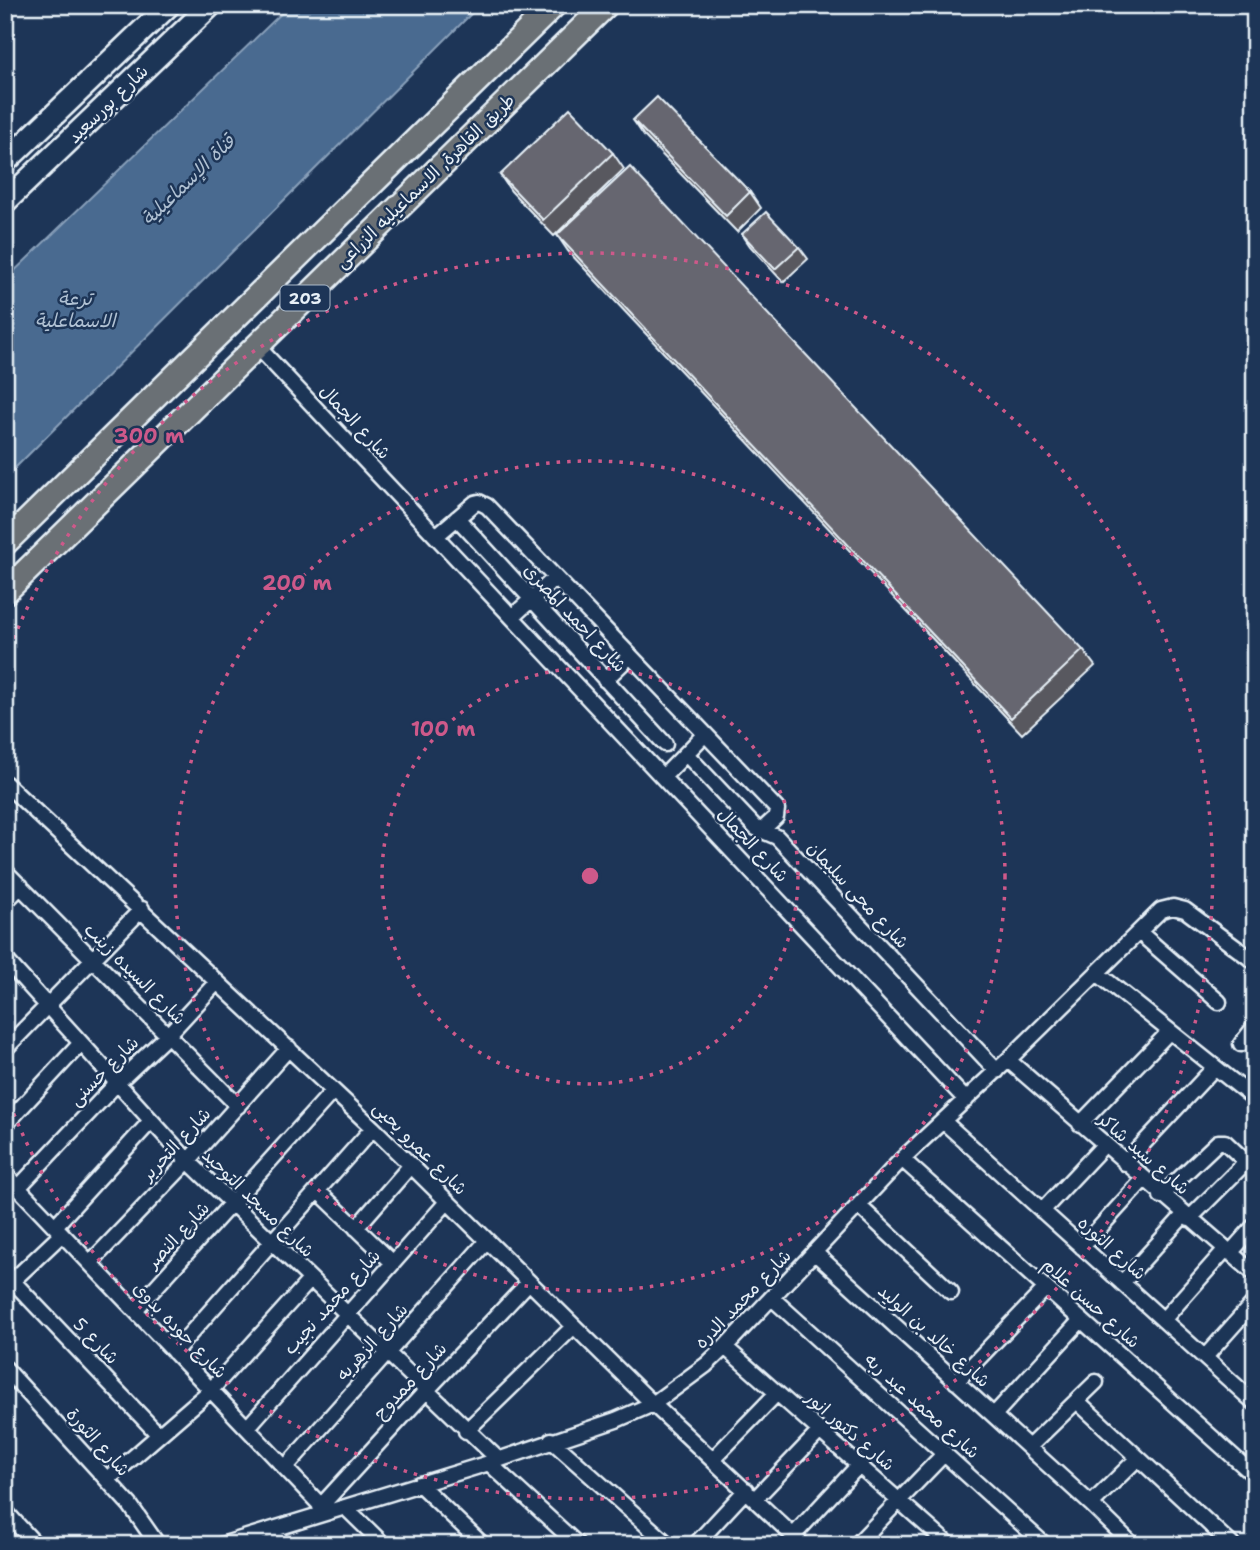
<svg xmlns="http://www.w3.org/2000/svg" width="1260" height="1550" font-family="'Shantell Sans','Playpen Sans Arabic',sans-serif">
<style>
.water{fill:#4a6a90;stroke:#89a0ba;stroke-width:2}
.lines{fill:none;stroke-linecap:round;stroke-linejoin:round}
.street-casing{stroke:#e8f1f8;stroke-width:19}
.secondary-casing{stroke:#e8f1f8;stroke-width:26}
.primary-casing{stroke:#e8f1f8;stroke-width:28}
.street{stroke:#1d3557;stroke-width:14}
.secondary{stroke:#1d3557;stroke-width:21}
.primary{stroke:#6a7074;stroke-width:23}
.wall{fill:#58585f;stroke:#e8f1f8;stroke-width:2}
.building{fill:#66666f;stroke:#e8f1f8;stroke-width:2}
.ring{fill:none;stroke:#cd598a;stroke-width:3.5;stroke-dasharray:3.5 7}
.labels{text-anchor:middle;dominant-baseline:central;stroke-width:5;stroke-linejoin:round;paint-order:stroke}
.shield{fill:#1d3557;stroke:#abb9c8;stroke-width:2}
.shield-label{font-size:16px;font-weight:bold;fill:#e8f1f8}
.street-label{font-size:18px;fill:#e8f1f8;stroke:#1d3557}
.water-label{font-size:19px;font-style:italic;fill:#b1c2d4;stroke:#1d3557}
.centre{fill:#cd598a;stroke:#1d3557;stroke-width:3.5}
.ring-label{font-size:21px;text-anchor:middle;font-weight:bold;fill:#cd598a;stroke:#1d3557;stroke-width:5;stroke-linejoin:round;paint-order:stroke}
</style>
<rect width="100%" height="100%" fill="#1d3557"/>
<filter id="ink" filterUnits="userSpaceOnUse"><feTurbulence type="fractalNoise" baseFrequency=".0143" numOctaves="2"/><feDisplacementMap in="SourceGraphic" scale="14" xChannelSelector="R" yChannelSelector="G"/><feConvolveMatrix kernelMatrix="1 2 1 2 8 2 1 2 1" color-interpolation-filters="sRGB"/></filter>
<g filter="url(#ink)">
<path class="water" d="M 290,5 L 480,5 L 5,478 L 5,280 Z"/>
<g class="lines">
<defs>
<path id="street" d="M 257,346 L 966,1100
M 457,518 L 665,744
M 436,536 L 475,503 L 479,502 L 487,506 L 777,809 L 776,817 L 761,831
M 512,617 L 555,578
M 605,680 L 630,656
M 686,754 L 756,828 L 777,837 L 997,1071
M 663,777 L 705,734
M 5,783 L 373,1128 L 653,1404 L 803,1545
M 5,871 L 238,1106
M 5,902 L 21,886
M 1139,932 L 1219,1002
M 5,959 L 188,1161 L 499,1460
M 1097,973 L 1255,1099
M 1241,1044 L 1255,1026
M 5,1049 L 142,909
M 1008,1060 L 1255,1274
M 943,1121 L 1255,1403
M 1080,1124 L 1170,1031
M 5,1125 L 81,1043
M 902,1159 L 1255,1476
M 1125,1163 L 1215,1067
M 5,1174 L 327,1512
M 18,1188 L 117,1083 L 168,1035 L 217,982
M 318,1191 L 393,1263
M 1161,1196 L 1218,1142 L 1225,1142 L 1243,1159 L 1242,1166 L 1189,1219
M 859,1206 L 951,1292
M 1042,1211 L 1104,1145
M 55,1226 L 151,1121
M 356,1228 L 411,1165
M 1082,1247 L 1143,1180
M 814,1252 L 1091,1504 L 1133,1545
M 1230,1253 L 1255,1225
M 90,1263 L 188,1161 L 289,1048
M 5,1273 L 159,1435
M 1122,1283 L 1184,1215
M 5,1288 L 62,1234
M 772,1298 L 1045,1545
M 135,1310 L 333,1091
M 1163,1320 L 1225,1250
M 725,1347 L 949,1545
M 174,1352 L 373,1128
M 1205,1357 L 1255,1301
M 5,1368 L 130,1505 L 158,1545
M 956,1382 L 1046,1288
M 1077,1401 L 1232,1545
M 994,1415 L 1081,1320
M 247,1428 L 447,1202
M 466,1431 L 574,1326
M 551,1440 L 669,1545
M 1029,1447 L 1096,1382
M 713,1459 L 777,1393
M 489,1463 L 578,1545
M 285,1468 L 487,1241
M 107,1480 L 211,1390 L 310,1280
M 419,1484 L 483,1545
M 755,1499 L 820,1431
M 1091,1504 L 1138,1458
M 320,1507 L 426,1391 L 529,1282
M 345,1507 L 384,1545
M 5,1511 L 36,1545
M 270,1530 L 286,1545
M 793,1536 L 859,1465
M 221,1545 L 489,1463 L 616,1420 L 653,1404 L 706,1365 L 725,1347 L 902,1159 L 1008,1060 L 1161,910 L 1173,907 L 1185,910 L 1255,962
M 695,1545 L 746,1490
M 856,1545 L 945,1453"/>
<path id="secondary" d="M 5,162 L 169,5
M 5,202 L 211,5"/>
<path id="primary" d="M 5,543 L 554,5
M 5,592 L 606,5"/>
</defs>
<use href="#street" class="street-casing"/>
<use href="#secondary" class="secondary-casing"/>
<use href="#primary" class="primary-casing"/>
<use href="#street" class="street"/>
<use href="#secondary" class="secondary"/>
<use href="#primary" class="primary"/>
</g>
<path class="wall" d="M 633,120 L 750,192 L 761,208 L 737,232 L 644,136 Z
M 613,153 L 624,169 L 554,236 L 511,191 L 500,175 Z
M 742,234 L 799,247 L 808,259 L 783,282 L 750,246 Z
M 557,235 L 1083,650 L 1095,666 L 1022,734 L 568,251 Z"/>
<path class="building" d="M 657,97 L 750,192 L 726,216 L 633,120 Z
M 570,108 L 613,153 L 543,220 L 500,175 Z
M 630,167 L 1083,650 L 1011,718 L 557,235 Z
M 766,212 L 799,247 L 775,269 L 742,234 Z"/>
</g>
<g class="ring">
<circle cx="590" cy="876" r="208"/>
<circle cx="590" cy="876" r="415"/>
<path d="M6 658A623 623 0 1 1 6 1094"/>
</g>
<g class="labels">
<rect class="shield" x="280.5" y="285.5" width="49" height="25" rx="5"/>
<g class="shield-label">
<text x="305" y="298">203</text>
</g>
<g class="street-label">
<text transform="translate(108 104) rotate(-44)">شارع بورسعيد</text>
<text transform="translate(425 181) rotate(-44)">طريق القاهرة, الاسماعيليه الزراعى</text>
<text transform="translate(355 422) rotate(47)">شارع الجمال</text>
<text transform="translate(575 618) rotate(47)">شارع احمد المصرى</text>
<text transform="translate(753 845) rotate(47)">شارع الجمال</text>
<text transform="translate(858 895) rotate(47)">شارع محى سليمان</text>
<text transform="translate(135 974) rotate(45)">شارع السيده زينب</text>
<text transform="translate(104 1071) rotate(-45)">شارع حسنى</text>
<text transform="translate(176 1144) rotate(-47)">شارع التحرير</text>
<text transform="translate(420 1148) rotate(45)">شارع عمرو يحيى</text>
<text transform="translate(1144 1154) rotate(41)">شارع سيد شاكر</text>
<text transform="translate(258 1203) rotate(44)">شارع مسجد التوحيد</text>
<text transform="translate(178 1235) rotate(-47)">شارع النصر</text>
<text transform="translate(1112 1248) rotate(42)">شارع الثوره</text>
<text transform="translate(743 1299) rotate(-46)">شارع محمد الدره</text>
<text transform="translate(332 1302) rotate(-48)">شارع محمد نجيب</text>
<text transform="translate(1091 1303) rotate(42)">شارع حسن علام</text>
<text transform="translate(180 1330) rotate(46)">شارع جوده بدوى</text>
<text transform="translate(934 1336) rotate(42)">شارع خالد بن الوليد</text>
<text transform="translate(96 1341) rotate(46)">شارع 5</text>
<text transform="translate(372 1342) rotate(-48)">شارع الزهريه</text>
<text transform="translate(410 1381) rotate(-47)">شارع ممدوح</text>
<text transform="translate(922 1406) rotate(42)">شارع محمد عبد ربه</text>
<text transform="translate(850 1431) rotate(41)">شارع دكتور انور</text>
<text transform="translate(98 1442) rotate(48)">شارع الثورة</text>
</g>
<g class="water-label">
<text transform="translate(188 180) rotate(-44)">قناة الإسماعيلية</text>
<text x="75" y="298">ترعة<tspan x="75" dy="22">الاسماعلية</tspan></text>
</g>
</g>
<circle cx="590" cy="876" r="10" class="centre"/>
<g class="ring-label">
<text x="149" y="443">300 m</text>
<text x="297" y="590">200 m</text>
<text x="443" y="736">100 m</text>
</g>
<rect width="1260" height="1550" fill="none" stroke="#1d3557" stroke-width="28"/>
<rect x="14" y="14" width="1232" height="1522" fill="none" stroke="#e8f1f8" stroke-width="2.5" filter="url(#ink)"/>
</svg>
